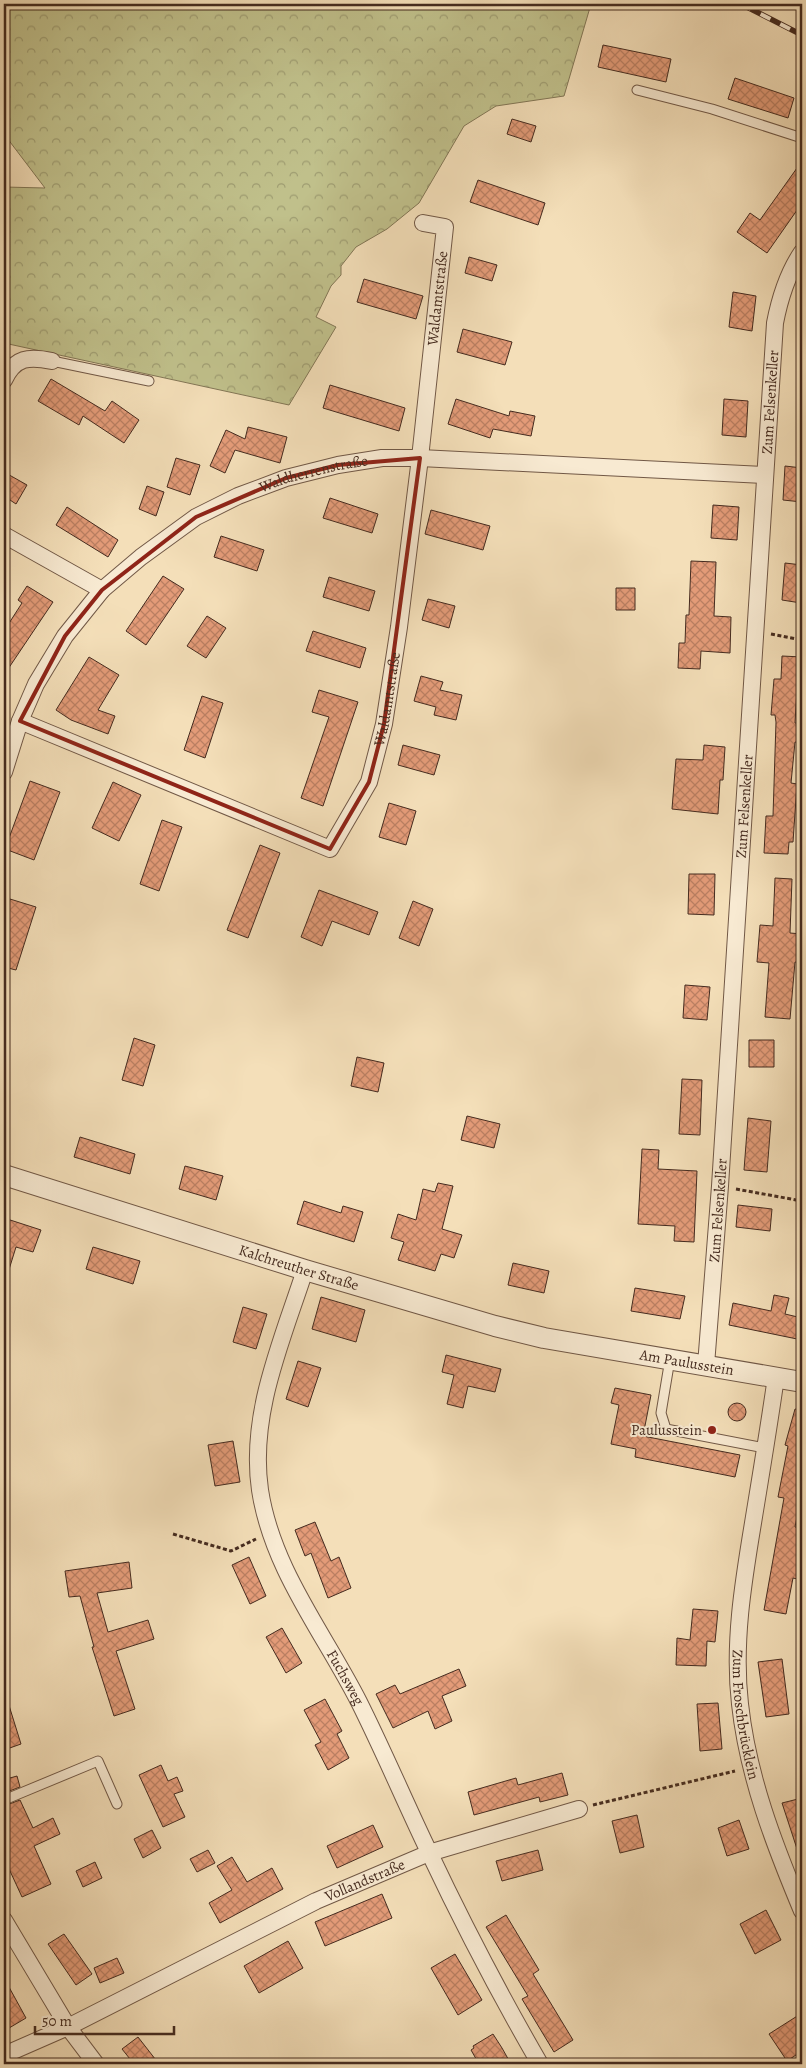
<svg xmlns="http://www.w3.org/2000/svg" width="806" height="2068" font-family="Alegreya,serif">
<style>
.forest{fill:url(#forest-crowns);stroke:#827655}
.building{fill:url(#building-cross-hatch);stroke:#452b1f}
.lines{fill:none;stroke-linecap:round;stroke-linejoin:round}
.service-casing{stroke:#715846;stroke-width:11}
.minor-casing{stroke:#715846;stroke-width:18}
.tertiary-casing{stroke:#715846;stroke-width:22}
.path{stroke:#452b1f;stroke-width:3;stroke-dasharray:4 2.5;stroke-linecap:butt}
.service{stroke:#f8ead2;stroke-width:9}
.minor{stroke:#f8ead2;stroke-width:16}
.tertiary{stroke:#f8ead2;stroke-width:20}
.rail-casing{stroke:#452b1f;stroke-width:5.5}
.rail{stroke:#f8ead2;stroke-width:4;stroke-dasharray:11;stroke-linecap:butt}
.marked{fill:none;stroke:#8f2418;stroke-width:4;stroke-linejoin:round}
.poi-dot{fill:#8f2418;stroke:#f8ead2;stroke-width:2}
.labels{text-anchor:middle;dominant-baseline:central;stroke-width:4;stroke-linejoin:round;paint-order:stroke}
.street-label{font-size:15px;fill:#452b1f;stroke:#f8ead2}
.poi-label{font-size:15px;fill:#452b1f;stroke:#f8ead2;text-anchor:end}
</style>
<defs>
<pattern id="forest-crowns" width="20" height="18" patternUnits="userSpaceOnUse" patternTransform="scale(1.25)"><rect width="20" height="18" fill="#c0c08b"/><path d="M2 6a3 3 0 1 1 6 0M12 15a3 3 0 1 1 6 0" fill="none" stroke="#9e9c71"/></pattern>
<pattern id="building-cross-hatch" width="8" height="8" patternUnits="userSpaceOnUse" patternTransform="scale(1.25)"><rect width="8" height="8" fill="#e39b78"/><path d="M0 0l8 8M0 8l8-8" fill="none" stroke="#ba7f62"/></pattern>
</defs>
<rect width="100%" height="100%" fill="#f4dfb9"/>
<filter id="stains"><feTurbulence type="fractalNoise" baseFrequency=".004" numOctaves="4"/><feColorMatrix values="0 0 0 0 .2 0 0 0 0 .09 0 0 0 0 .02 0 0 0 .5 -.17"/></filter>
<radialGradient id="worn" r=".72"><stop offset=".6" stop-color="#630" stop-opacity="0"/><stop offset="1" stop-color="#630" stop-opacity=".3"/></radialGradient>
<path class="forest" d="M 4,4 L 591,4 L 564,96 L 496,106 L 464,126 L 419,203 L 387,229 L 356,247 L 341,266 L 341,275 L 331,286 L 316,317 L 336,327 L 289,405 L 4,343 L 4,187 L 45,188 L 4,134 Z"/>
<path class="building" d="M 603,45 L 671,59 L 666,82 L 598,67 Z
M 735,78 L 794,98 L 788,118 L 728,99 Z
M 512,119 L 536,126 L 531,142 L 507,134 Z
M 802,161 L 802,203 L 767,253 L 737,232 L 750,213 L 760,220 Z
M 478,180 L 545,203 L 538,225 L 470,202 Z
M 469,257 L 497,265 L 492,281 L 465,273 Z
M 364,279 L 423,296 L 416,319 L 357,302 Z
M 733,292 L 756,296 L 752,331 L 729,327 Z
M 463,329 L 512,342 L 505,365 L 457,352 Z
M 51,379 L 105,411 L 112,401 L 139,420 L 124,443 L 83,416 L 79,425 L 38,401 Z
M 330,385 L 405,408 L 399,431 L 323,408 Z
M 456,399 L 509,416 L 510,411 L 535,416 L 531,436 L 493,429 L 490,438 L 448,424 Z
M 724,399 L 748,401 L 746,437 L 722,435 Z
M 248,427 L 287,437 L 280,463 L 235,450 L 225,473 L 210,466 L 226,430 L 245,439 Z
M 176,458 L 200,465 L 190,495 L 167,487 Z
M 785,466 L 802,468 L 802,502 L 783,500 Z
M 4,472 L 27,485 L 16,504 L 4,496 Z
M 147,486 L 164,492 L 156,516 L 139,509 Z
M 330,498 L 378,514 L 372,533 L 323,518 Z
M 713,505 L 739,507 L 737,540 L 711,538 Z
M 67,507 L 118,540 L 108,557 L 56,525 Z
M 431,510 L 490,526 L 483,550 L 425,534 Z
M 221,536 L 264,550 L 257,571 L 214,557 Z
M 691,561 L 716,562 L 714,616 L 731,617 L 730,653 L 701,651 L 700,669 L 678,668 L 679,643 L 685,643 L 686,615 L 689,615 Z
M 785,563 L 802,565 L 801,603 L 782,600 Z
M 163,576 L 184,589 L 146,645 L 126,631 Z
M 329,577 L 375,591 L 369,611 L 323,597 Z
M 27,586 L 53,602 L 4,675 L 4,631 L 22,603 L 18,600 Z
M 616,588 L 635,588 L 635,610 L 616,610 Z
M 428,599 L 455,606 L 449,628 L 422,620 Z
M 207,616 L 226,628 L 206,658 L 187,646 Z
M 313,631 L 366,648 L 360,668 L 306,651 Z
M 782,656 L 802,657 L 802,671 L 798,671 L 795,723 L 802,723 L 802,743 L 795,742 L 791,783 L 797,784 L 793,842 L 789,842 L 788,854 L 764,853 L 766,816 L 773,816 L 776,722 L 775,715 L 771,715 L 774,679 L 781,679 Z
M 89,657 L 119,675 L 98,710 L 115,716 L 108,734 L 71,720 L 56,710 Z
M 421,676 L 443,682 L 440,690 L 462,695 L 456,720 L 434,715 L 436,707 L 414,701 Z
M 319,690 L 358,702 L 323,806 L 301,798 L 329,717 L 312,712 Z
M 202,696 L 223,703 L 205,758 L 184,750 Z
M 403,745 L 440,755 L 434,775 L 398,765 Z
M 704,745 L 725,747 L 723,780 L 720,780 L 718,814 L 672,809 L 676,759 L 703,760 Z
M 30,781 L 60,792 L 34,860 L 5,849 Z
M 113,782 L 141,795 L 119,841 L 92,828 Z
M 389,803 L 416,811 L 406,845 L 379,837 Z
M 162,820 L 182,827 L 159,891 L 140,884 Z
M 260,845 L 280,853 L 248,938 L 227,930 Z
M 689,874 L 715,874 L 714,915 L 688,914 Z
M 775,878 L 792,879 L 790,933 L 802,934 L 802,963 L 795,962 L 790,1019 L 765,1017 L 769,963 L 757,962 L 760,925 L 773,926 Z
M 319,890 L 378,912 L 369,935 L 332,921 L 322,946 L 301,937 Z
M 10,899 L 36,907 L 16,970 L 4,967 L 4,919 Z
M 413,901 L 433,909 L 419,946 L 399,938 Z
M 685,985 L 710,987 L 707,1020 L 683,1018 Z
M 134,1038 L 155,1045 L 143,1086 L 122,1080 Z
M 749,1040 L 774,1040 L 774,1067 L 749,1067 Z
M 357,1057 L 384,1063 L 378,1092 L 351,1086 Z
M 682,1079 L 702,1080 L 700,1135 L 679,1134 Z
M 467,1116 L 500,1124 L 494,1148 L 461,1140 Z
M 748,1118 L 771,1121 L 767,1172 L 744,1170 Z
M 80,1137 L 135,1154 L 130,1174 L 74,1157 Z
M 642,1149 L 659,1150 L 658,1169 L 697,1171 L 694,1242 L 674,1241 L 675,1226 L 638,1224 Z
M 185,1166 L 223,1176 L 216,1200 L 179,1189 Z
M 438,1183 L 453,1186 L 442,1229 L 462,1235 L 454,1258 L 441,1254 L 435,1271 L 398,1260 L 404,1242 L 391,1238 L 398,1214 L 416,1220 L 423,1189 L 435,1192 Z
M 304,1201 L 341,1213 L 343,1206 L 363,1212 L 354,1242 L 297,1224 Z
M 738,1205 L 772,1209 L 770,1231 L 736,1227 Z
M 4,1218 L 41,1230 L 33,1252 L 16,1247 L 7,1276 L 4,1275 Z
M 93,1247 L 140,1261 L 133,1284 L 86,1269 Z
M 513,1263 L 549,1271 L 544,1293 L 508,1285 Z
M 635,1288 L 685,1296 L 680,1319 L 631,1311 Z
M 774,1295 L 789,1298 L 785,1314 L 802,1318 L 802,1340 L 729,1325 L 733,1303 L 771,1311 Z
M 321,1297 L 365,1310 L 356,1342 L 312,1329 Z
M 243,1307 L 267,1314 L 256,1349 L 233,1342 Z
M 446,1355 L 501,1369 L 495,1392 L 468,1386 L 463,1408 L 447,1404 L 454,1375 L 442,1372 Z
M 298,1361 L 321,1368 L 308,1407 L 286,1399 Z
M 615,1388 L 651,1395 L 643,1436 L 740,1455 L 735,1477 L 635,1457 L 636,1449 L 611,1444 L 619,1405 L 611,1403 Z
M728 1412a9 9 0 1 1 18 0a9 9 0 1 1-18 0Z
M 795,1409 L 802,1410 L 802,1491 L 795,1527 L 802,1528 L 802,1580 L 793,1578 L 786,1614 L 764,1610 L 784,1498 L 778,1497 L 788,1446 L 785,1445 Z
M 233,1441 L 240,1482 L 215,1486 L 208,1445 Z
M 315,1522 L 331,1561 L 339,1557 L 351,1588 L 328,1598 L 311,1553 L 305,1556 L 295,1530 Z
M 249,1557 L 266,1596 L 250,1604 L 232,1565 Z
M 129,1562 L 132,1588 L 97,1593 L 108,1632 L 148,1620 L 154,1639 L 116,1651 L 135,1709 L 114,1716 L 92,1647 L 94,1647 L 80,1596 L 69,1597 L 65,1571 Z
M 693,1609 L 718,1611 L 715,1642 L 707,1641 L 706,1666 L 676,1665 L 677,1638 L 690,1640 Z
M 282,1628 L 302,1663 L 286,1673 L 266,1637 Z
M 782,1659 L 789,1714 L 766,1717 L 758,1662 Z
M 459,1669 L 466,1686 L 442,1696 L 452,1721 L 435,1729 L 428,1711 L 393,1728 L 376,1694 L 395,1685 L 400,1694 Z
M 7,1699 L 21,1744 L 4,1750 L 4,1700 Z
M 325,1699 L 342,1731 L 337,1734 L 349,1758 L 328,1770 L 315,1745 L 321,1742 L 304,1710 Z
M 718,1703 L 722,1749 L 700,1751 L 697,1704 Z
M 4,1765 L 10,1778 L 17,1776 L 20,1787 L 4,1793 Z
M 161,1765 L 168,1781 L 177,1777 L 183,1791 L 174,1794 L 185,1817 L 163,1827 L 139,1775 Z
M 562,1773 L 568,1795 L 540,1802 L 539,1797 L 474,1815 L 468,1792 L 516,1778 L 518,1785 Z
M 802,1798 L 802,1854 L 799,1855 L 782,1803 Z
M 20,1800 L 33,1828 L 53,1818 L 60,1834 L 34,1846 L 51,1884 L 22,1897 L 4,1858 L 4,1806 Z
M 637,1815 L 644,1847 L 620,1853 L 612,1821 Z
M 739,1820 L 749,1849 L 727,1856 L 718,1828 Z
M 373,1825 L 383,1847 L 337,1868 L 327,1846 Z
M 152,1830 L 161,1848 L 143,1858 L 134,1839 Z
M 208,1850 L 215,1863 L 197,1872 L 190,1859 Z
M 538,1850 L 543,1870 L 502,1881 L 496,1861 Z
M 232,1857 L 247,1882 L 272,1868 L 283,1889 L 220,1923 L 209,1903 L 232,1890 L 217,1866 Z
M 95,1862 L 102,1878 L 83,1887 L 76,1871 Z
M 382,1894 L 392,1918 L 325,1946 L 315,1922 Z
M 766,1910 L 781,1940 L 755,1954 L 740,1924 Z
M 506,1915 L 539,1970 L 533,1974 L 573,2040 L 554,2052 L 522,1999 L 528,1996 L 486,1927 Z
M 64,1934 L 92,1974 L 76,1985 L 48,1944 Z
M 288,1941 L 303,1968 L 259,1993 L 244,1966 Z
M 455,1954 L 482,2000 L 458,2015 L 431,1968 Z
M 117,1958 L 124,1973 L 100,1983 L 94,1968 Z
M 4,1978 L 26,2018 L 4,2031 Z
M 802,2013 L 802,2051 L 787,2061 L 769,2034 Z
M 493,2034 L 502,2048 L 511,2064 L 479,2064 L 471,2050 L 474,2048 L 473,2046 Z
M 138,2037 L 159,2064 L 134,2064 L 122,2049 Z"/>
<g class="lines">
<defs>
<path id="service" d="M 637,90 L 712,109 L 802,138
M 52,361 L 149,381
M 670,1359 L 661,1413 L 666,1429 L 765,1448
M 4,1800 L 98,1761 L 117,1804"/>
<g id="minor">
<path d="M 4,380 C 15,357 29,356 52,361"/>
<path d="M 4,535 L 102,590"/>
<path id="s1" d="M 20,721 L 330,849 L 369,782 L 384,724 L 399,627 L 420,458 L 445,227 L 423,223"/>
<path id="s2" d="M 4,772 L 20,721 L 36,684 L 65,636 L 102,590 L 141,557 L 196,517 L 238,496 L 286,478 L 338,465 L 382,458 L 420,458 L 764,475"/>
<path id="s3" d="M 305,1270 C 282,1341 249,1414 260,1490 C 272,1569 324,1633 359,1702 C 384,1752 405,1802 429,1852 C 463,1924 500,1995 540,2064"/>
<path id="s4" d="M 706,1365 L 720,1186 L 775,323 C 780,297 787,274 802,252"/>
<path id="s5" d="M 776,1377 C 769,1426 761,1474 753,1523 C 743,1583 733,1644 740,1704 C 748,1777 774,1844 802,1911"/>
<path d="M 4,1920 L 68,2027 L 96,2064"/>
<path id="s6" d="M 4,2055 L 68,2027 L 316,1901 L 429,1853 L 579,1809"/>
</g>
<g id="tertiary">
<path id="s7" d="M 4,1175 L 305,1270 L 495,1326 L 544,1338 L 802,1382"/>
</g>
</defs>
<use href="#service" class="service-casing"/>
<use href="#minor" class="minor-casing"/>
<use href="#tertiary" class="tertiary-casing"/>
<path class="path" d="M 771,634 L 802,640
M 736,1189 L 802,1201
M 173,1534 L 231,1551 L 256,1539
M 593,1805 L 735,1771"/>
<use href="#service" class="service"/>
<use href="#minor" class="minor"/>
<use href="#tertiary" class="tertiary"/>
<defs>
<path id="rail" d="M 741,4 L 802,35"/>
</defs>
<use href="#rail" class="rail-casing"/>
<use href="#rail" class="rail"/>
</g>
<path class="marked" d="M 420,458 L 384,724 L 369,782 L 330,849 L 20,721 L 65,636 L 102,590 L 196,517 L 286,478 L 338,465 Z"/>
<circle class="poi-dot" cx="712" cy="1430" r="5"/>
<g class="labels">
<g class="street-label">
<text stroke="none"><textPath href="#s1" startOffset="902">Waldamtstraße</textPath></text>
<text stroke="none"><textPath href="#s4" startOffset="965">Zum Felsenkeller</textPath></text>
<text stroke="none"><textPath href="#s2" startOffset="454">Waldherrenstraße</textPath></text>
<text stroke="none"><textPath href="#s1" startOffset="498">Waldamtstraße</textPath></text>
<text stroke="none"><textPath href="#s4" startOffset="560">Zum Felsenkeller</textPath></text>
<text stroke="none"><textPath href="#s4" startOffset="155">Zum Felsenkeller</textPath></text>
<text stroke="none"><textPath href="#s7" startOffset="309">Kalchreuther Straße</textPath></text>
<text stroke="none"><textPath href="#s7" startOffset="709">Am Paulusstein</textPath></text>
<text stroke="none"><textPath href="#s3" startOffset="434">Fuchsweg</textPath></text>
<text stroke="none"><textPath href="#s5" startOffset="341">Zum Froschbrücklein</textPath></text>
<text stroke="none"><textPath href="#s6" startOffset="401">Vollandstraße</textPath></text>
</g>
<g class="poi-label">
<text x="702" y="1430">Paulusstein</text>
</g>
</g>
<rect width="806" height="2068" fill="none" stroke="#f4dfb9" stroke-width="20"/>
<rect x="5" y="5" width="796" height="2058" fill="none" stroke="#452b1f" stroke-width="2.5"/>
<rect x="10" y="10" width="786" height="2048" fill="none" stroke="#452b1f"/>
<path d="M35 2026v8h139v-8" fill="none" stroke="#452b1f" stroke-width="2.5"/>
<text x="42" y="2026" font-size="15" fill="#452b1f" stroke="#f8ead2" stroke-width="4" paint-order="stroke">50 m</text>
<rect width="100%" height="100%" filter="url(#stains)"/>
<rect width="100%" height="100%" fill="url(#worn)"/>
</svg>
